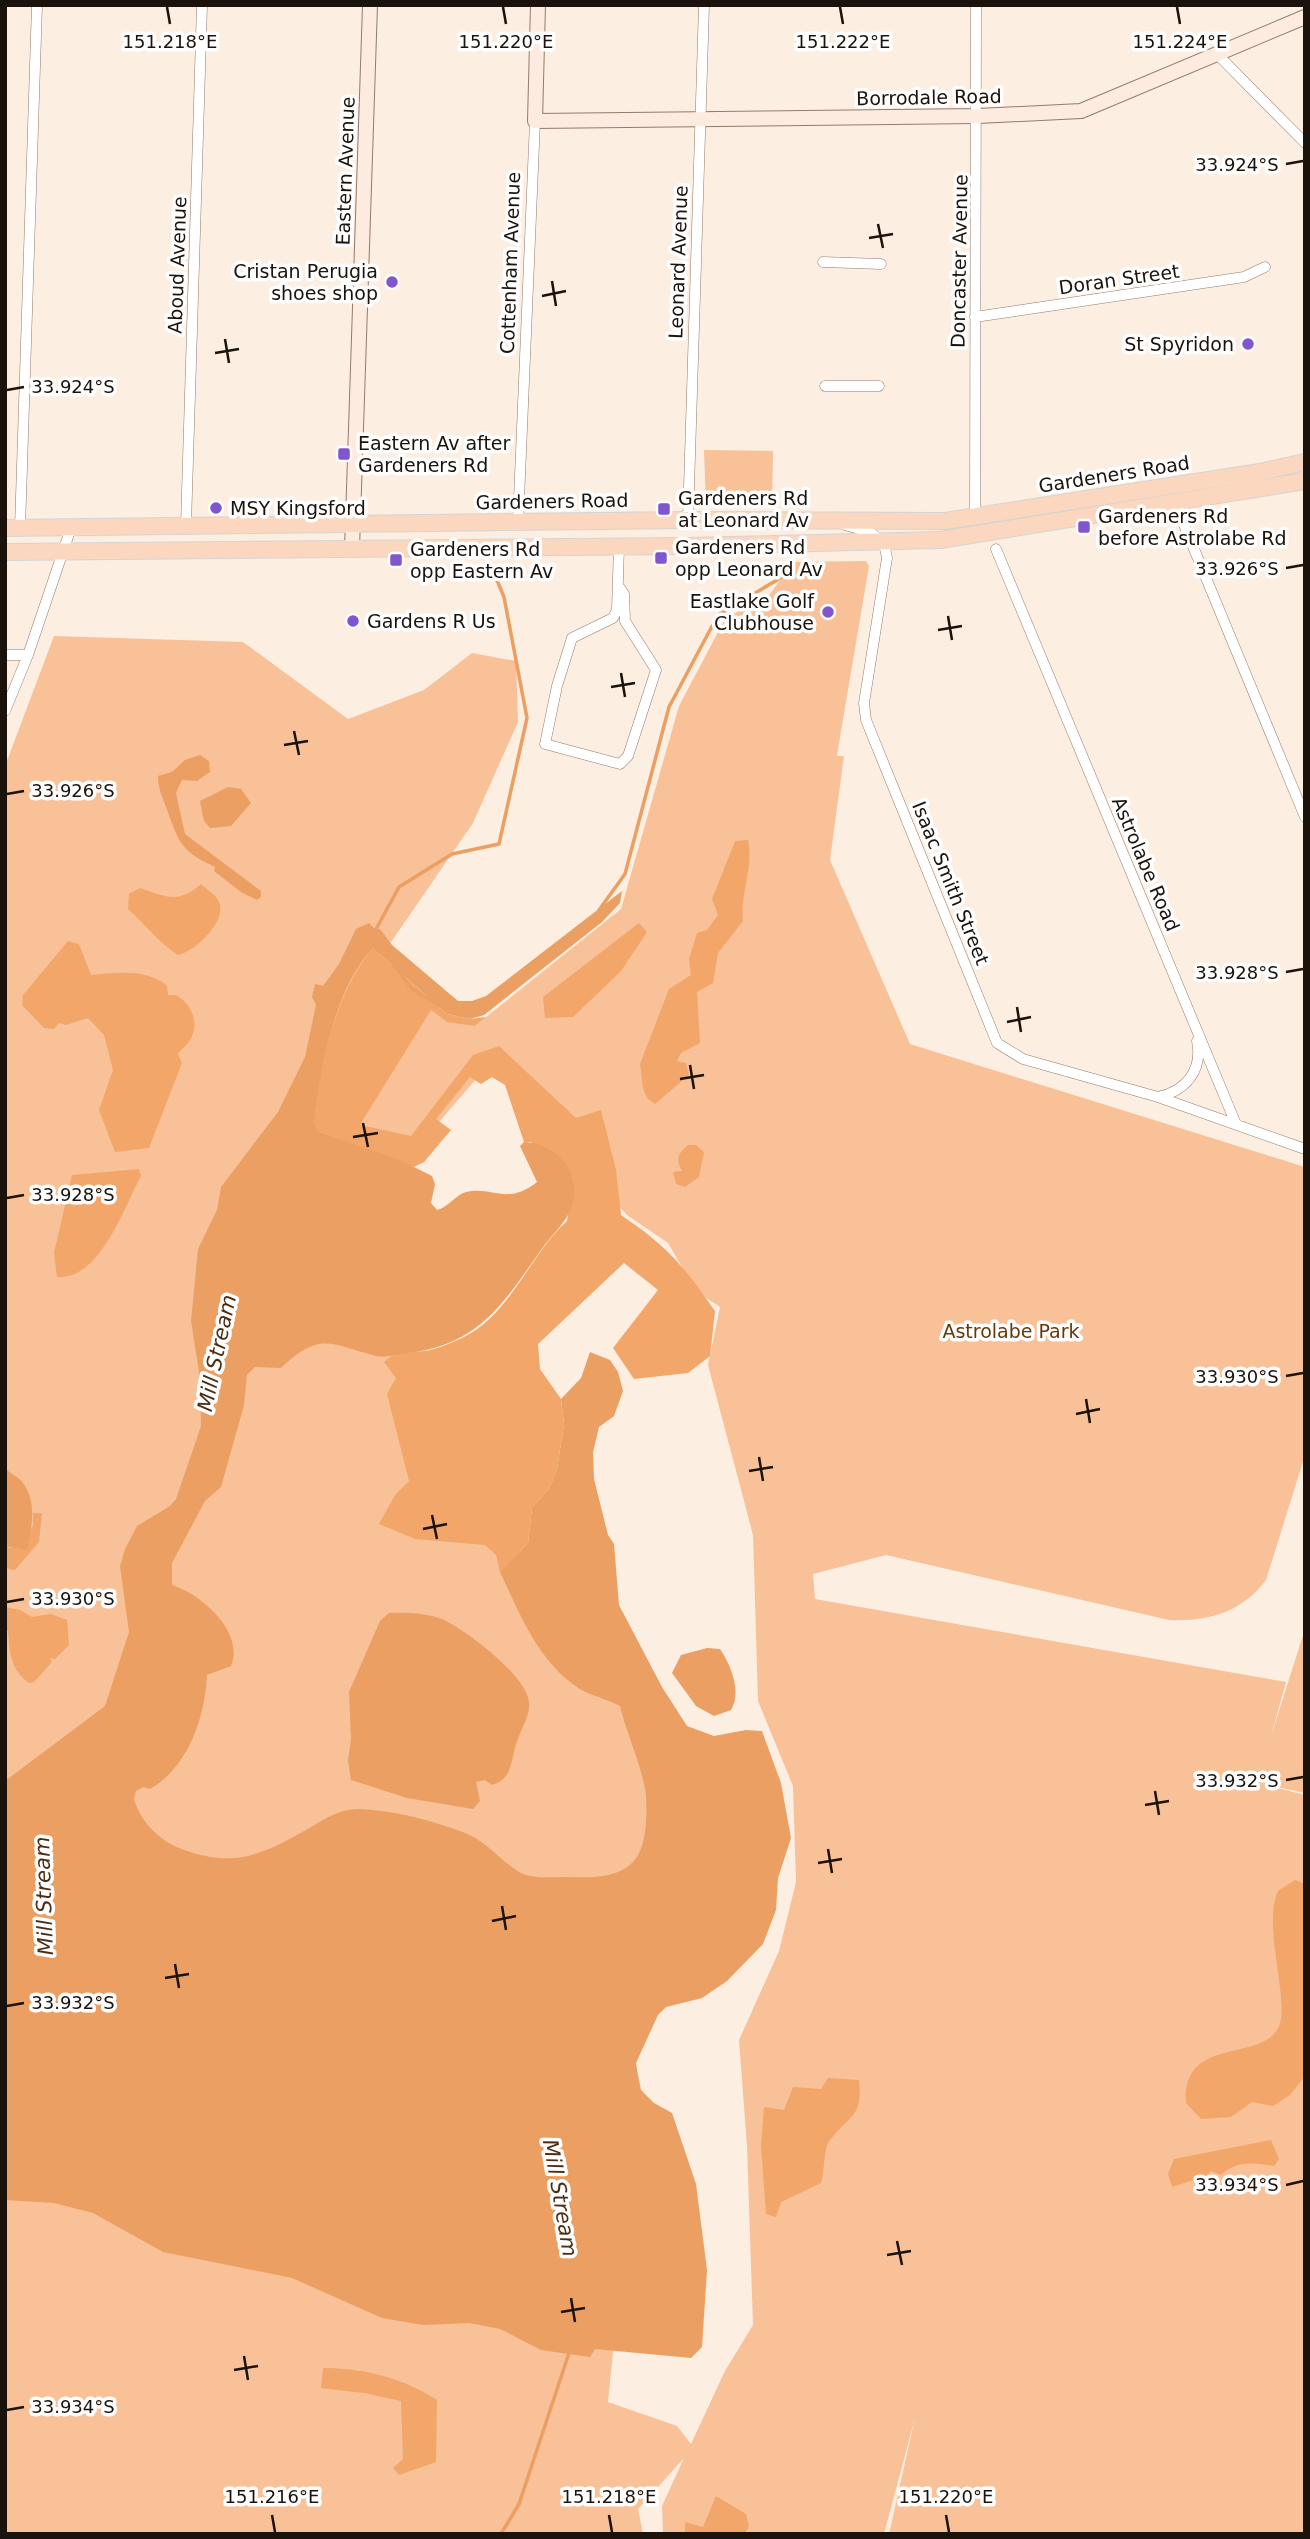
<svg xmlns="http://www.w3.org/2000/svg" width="1310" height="2539" font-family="'DejaVu Sans',sans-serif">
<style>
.green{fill:#f8c198}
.forest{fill:#f2a669}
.water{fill:#eb9f62}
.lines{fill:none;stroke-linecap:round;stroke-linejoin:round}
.stream{stroke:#eb9f62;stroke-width:3.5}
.street-casing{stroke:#927b6a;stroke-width:11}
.secondary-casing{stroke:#927b6a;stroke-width:16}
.primary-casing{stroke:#d6d4d3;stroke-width:18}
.street{stroke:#fff;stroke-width:10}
.secondary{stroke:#fcebde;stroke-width:14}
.primary{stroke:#fad7be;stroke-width:16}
.ticks{fill:none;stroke:#1a120b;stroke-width:2.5}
.poi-dot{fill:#8055ce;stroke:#fefefe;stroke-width:2.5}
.labels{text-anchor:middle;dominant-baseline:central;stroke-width:7;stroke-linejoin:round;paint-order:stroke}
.street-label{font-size:19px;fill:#1a120b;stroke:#fefefe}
.poi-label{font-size:19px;fill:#1a120b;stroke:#fefefe;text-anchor:start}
.park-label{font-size:19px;fill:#693807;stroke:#fefefe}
.water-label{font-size:21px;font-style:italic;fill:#4d2e15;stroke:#fefefe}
.ticks-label{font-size:18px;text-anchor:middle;fill:#1a120b;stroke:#fefefe;stroke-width:7;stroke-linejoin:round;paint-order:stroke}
</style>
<rect width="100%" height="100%" fill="#fdeee2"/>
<path class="green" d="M 704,450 L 773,451 L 772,506 L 706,505 Z
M 866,561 L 869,566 L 838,749 L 837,756 L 844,756 L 830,860 L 910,1044 L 1305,1167 L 1305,1455 L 1266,1580 C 1242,1612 1208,1622 1169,1620 L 886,1555 L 813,1574 L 815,1599 L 1286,1682 L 1271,1736 L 1305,1629 L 1305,1793 L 1258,1783 L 1305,1795 L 1305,2534 L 889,2534 L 915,2418 L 884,2534 L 663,2534 L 662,2506 L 684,2458 L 638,2509 L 643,2534 L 5,2534 L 5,2175 L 617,2313 L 608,2402 L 677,2426 L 691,2444 L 725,2371 L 753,2325 L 747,2146 L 739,2040 L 779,1951 L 796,1882 L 793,1786 L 758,1701 L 753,1535 L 708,1365 L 720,1307 L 696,1291 L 668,1243 L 627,1215 L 489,1064 L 415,1150 L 353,1136 L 431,1009 L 475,1026 L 621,909 L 679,706 L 725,619 L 770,594 L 794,562 Z
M 54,636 L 243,642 L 348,719 L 424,690 L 472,653 L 516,661 L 518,722 L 473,823 L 367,977 L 334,1083 L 387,1328 L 488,1515 L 628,1692 L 656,1781 L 645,1891 L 241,1876 L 5,1834 L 5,766 Z"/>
<path class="forest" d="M 748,840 C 754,868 740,892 743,921 L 718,953 L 713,983 L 697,992 L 700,1043 L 681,1053 L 677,1061 L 686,1063 L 689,1075 L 655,1104 L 647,1098 L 643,1088 L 640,1064 L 669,989 L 691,975 L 689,959 L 697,933 L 707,930 L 718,915 L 712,899 L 735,841 Z
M 201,884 C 206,889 215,894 218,900 C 230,919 195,952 178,955 C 159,943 145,924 128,909 L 129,894 L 140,888 C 166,897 179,904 201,884 Z
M 639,923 L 647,932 L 621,971 L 573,1017 L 545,1018 L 543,997 Z
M 68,941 L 79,944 L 91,975 C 116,973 147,968 167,986 L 168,995 L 176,995 C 190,1003 199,1020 192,1036 C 190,1043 182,1048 178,1054 L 182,1063 L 149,1148 L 115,1152 L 99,1110 L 113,1070 L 104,1035 L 88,1018 L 66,1025 L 59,1023 L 54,1029 L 44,1028 L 22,1005 L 23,995 Z
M 373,948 L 447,1014 L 470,1019 L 486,1017 L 475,1026 L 447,1022 L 431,1010 L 360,1125 L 411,1136 L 473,1055 L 499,1046 L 576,1118 L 601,1110 L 616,1170 L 621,1215 C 668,1247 683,1265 715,1311 L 710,1356 L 688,1373 L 634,1379 L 613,1348 L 658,1290 L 624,1263 L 538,1344 L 540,1369 L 561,1399 L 564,1424 L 557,1469 L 549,1489 L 532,1507 L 528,1543 L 500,1572 L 496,1555 L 485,1545 L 415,1539 L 379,1524 L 395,1495 L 409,1481 L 387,1394 L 396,1378 L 384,1362 C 396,1349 418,1354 434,1349 C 444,1346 455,1341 464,1337 C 511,1314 530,1254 567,1221 L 573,1181 L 531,1142 L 524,1142 L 505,1085 L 492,1077 L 481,1084 L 470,1077 L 436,1119 L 451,1130 L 424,1162 L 414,1167 L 319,1132 L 314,1124 C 320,1065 334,995 373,948 Z
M 688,1145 L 696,1145 L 704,1152 L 699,1177 L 685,1187 L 676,1184 L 673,1172 L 682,1171 C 676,1160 677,1154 688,1145 Z
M 139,1169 L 141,1176 C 123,1209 100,1280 57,1277 L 54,1253 L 72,1175 Z
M 33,1513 L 42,1513 L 39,1542 L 15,1570 L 5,1568 L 5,1546 L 10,1548 L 28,1544 L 26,1537 L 33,1526 Z
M 5,1607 L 20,1610 L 32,1617 L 51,1614 L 67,1620 L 69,1645 L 55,1659 L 50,1658 L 52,1662 L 34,1682 L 29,1683 C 10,1669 10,1653 8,1631 L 5,1630 Z
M 1295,1880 L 1305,1884 L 1305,2076 L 1290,2095 L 1273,2106 L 1252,2102 L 1231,2117 L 1201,2119 L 1186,2103 C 1182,2037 1256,2062 1277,2030 C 1293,2008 1261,1927 1278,1891 Z
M 828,2078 L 859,2080 C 863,2118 849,2115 830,2140 C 823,2149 825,2172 821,2183 L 781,2202 L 776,2217 L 766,2214 L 761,2146 L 764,2107 L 784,2110 L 793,2087 L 821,2089 Z
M 1271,2140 L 1279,2159 L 1274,2166 C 1254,2163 1237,2160 1221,2175 L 1211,2171 L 1206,2176 L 1172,2187 L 1168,2174 L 1174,2159 Z
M 323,2368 C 364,2368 403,2378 437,2400 L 436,2462 L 399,2475 L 393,2468 L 403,2459 L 401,2401 L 364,2393 L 321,2388 Z
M 716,2496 L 746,2514 L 749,2526 L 745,2534 L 685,2534 L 685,2522 L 703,2527 Z"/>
<path class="water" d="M 200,755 L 209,761 L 210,772 L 197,781 L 182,780 L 176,793 L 185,834 L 261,891 L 261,897 L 257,900 L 241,892 L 214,871 L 215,867 C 179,850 179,842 166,807 C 162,796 158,788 158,776 L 172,772 L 185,760 Z
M 228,787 L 241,789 L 251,803 L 231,826 L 210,828 L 204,821 L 200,801 Z
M 622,891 L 620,903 L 602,922 L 484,1015 L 470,1019 L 447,1014 L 373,948 C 334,989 320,1069 314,1124 L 319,1132 L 400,1160 L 432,1176 L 435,1184 L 431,1203 L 437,1210 C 449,1207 455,1195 466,1192 C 493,1186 507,1206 537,1182 L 520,1146 L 524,1142 C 543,1142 567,1157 572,1177 C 581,1212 559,1225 541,1250 C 502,1305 479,1344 408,1353 C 399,1354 385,1358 376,1356 C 329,1344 321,1331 281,1368 L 255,1367 L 247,1375 L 244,1405 L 221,1487 L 205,1501 L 172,1563 L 172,1585 C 201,1594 245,1632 231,1666 L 207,1675 C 205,1718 188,1767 150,1789 L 143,1787 L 136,1791 L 134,1799 C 140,1821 159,1840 179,1848 C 236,1870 263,1854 313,1826 C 326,1818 341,1809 357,1809 C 392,1810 432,1820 465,1833 C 487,1841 501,1862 521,1873 C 533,1879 555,1877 568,1877 C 632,1880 649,1863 646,1797 C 645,1774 626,1732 620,1706 C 607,1699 592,1696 580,1689 C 538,1662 520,1614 500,1572 L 528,1543 L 532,1507 L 549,1489 L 557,1469 L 564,1424 L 561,1399 L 581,1378 L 590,1352 L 610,1360 L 618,1372 L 623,1391 L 614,1416 L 599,1427 L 593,1452 L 594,1479 L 608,1535 L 614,1544 L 619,1605 L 662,1687 L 687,1726 L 714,1736 L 746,1730 L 762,1731 L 781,1783 L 791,1838 L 778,1878 L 776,1910 L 763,1944 L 727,1981 L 702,1998 L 666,2007 L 658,2015 L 636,2063 L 638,2075 L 641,2090 L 654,2103 L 672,2113 L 696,2184 L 707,2270 L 702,2347 L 691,2358 L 595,2349 L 590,2357 L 541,2350 L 500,2329 L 469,2323 L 423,2325 L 382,2318 L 292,2278 L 163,2252 L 93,2213 L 54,2203 L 5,2200 L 5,1781 L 105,1706 L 129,1632 L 120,1566 L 125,1549 L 137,1526 L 170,1506 L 176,1499 L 201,1426 L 200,1378 L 191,1321 L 198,1249 L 217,1210 L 221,1187 L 278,1112 L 305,1057 L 316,1005 L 312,997 L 315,984 L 323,986 L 339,964 L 356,929 L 369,923 L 375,929 L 380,929 L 392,945 L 458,1001 L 472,1001 L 486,996 Z
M 5,1468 C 10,1474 18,1476 23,1483 C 38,1504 31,1528 27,1550 L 5,1546 Z
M 389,1613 C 406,1612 426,1613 442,1619 C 466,1630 526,1675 529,1702 C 531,1716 518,1734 515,1748 C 510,1766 511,1779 492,1785 L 485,1780 L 476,1782 L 480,1801 L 473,1809 L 407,1798 L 351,1780 L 348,1761 L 351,1739 L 349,1692 L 380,1621 Z
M 707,1648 L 720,1649 C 731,1665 742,1692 731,1710 L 714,1716 L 696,1706 L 672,1673 L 681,1655 Z"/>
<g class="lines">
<path class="stream" d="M 599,910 L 625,874 L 669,707 L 718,615 L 787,574
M 375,931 L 399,887 L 452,854 L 499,844 L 527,718 L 504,597 L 494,573
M 393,964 L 412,989 L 444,1008
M 501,2534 L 519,2504 L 570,2350"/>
<defs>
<path id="street" d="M 1218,55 L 1305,143
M 823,262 L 881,264
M 975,317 L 1244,277 L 1265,267
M 825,386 L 879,386
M 1175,503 L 1305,817
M 975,517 L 976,5
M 688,520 L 704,5
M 518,523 L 535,121
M 186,525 L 202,5
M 845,525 L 870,532 L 884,543 L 887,558 L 864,703 L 866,720 L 997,1043 L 1023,1059 L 1158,1097 L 1305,1149
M 20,528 L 37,5
M 619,546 L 617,610 L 613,618 L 572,638 L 557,686 L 545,744 L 620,764 L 628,756 L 656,670 L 625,621 L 624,594 L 620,588
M 996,549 L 1236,1124
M 5,655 L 28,655 L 71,528
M 5,711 L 28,655
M 1158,1097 C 1186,1091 1203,1070 1197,1041"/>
<path id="secondary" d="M 538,5 L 535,121 L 978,116 L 1081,111 L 1305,17
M 352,549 L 370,5"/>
<path id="primary" d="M 5,528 L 688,520 L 945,521 L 1260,472 L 1305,462
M 5,552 L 686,546 L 940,540 L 1305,481"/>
</defs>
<use href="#street" class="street-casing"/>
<use href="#secondary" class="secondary-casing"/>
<use href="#primary" class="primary-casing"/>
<use href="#street" class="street"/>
<use href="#secondary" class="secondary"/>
<use href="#primary" class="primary"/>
</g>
<path class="ticks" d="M 167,7 L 170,24M 503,7 L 506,24M 840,7 L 843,24M 1177,7 L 1180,24M 1286,164 L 1303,161M 878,224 L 883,248M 869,238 L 893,234M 552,281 L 556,306M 542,296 L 566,291M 225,339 L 229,363M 215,353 L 239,349M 7,390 L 24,387M 1286,568 L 1303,565M 948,616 L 952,640M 938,630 L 962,626M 621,673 L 625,697M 611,687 L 635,683M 294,731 L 299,755M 284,745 L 308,741M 7,794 L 24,791M 1286,972 L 1303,969M 1017,1007 L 1021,1032M 1007,1022 L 1031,1017M 690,1065 L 694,1089M 680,1079 L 704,1075M 363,1123 L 368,1147M 353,1137 L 378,1133M 7,1198 L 24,1195M 1286,1376 L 1303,1373M 1086,1399 L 1090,1423M 1076,1414 L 1100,1409M 759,1457 L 763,1481M 749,1471 L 773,1467M 432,1515 L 437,1539M 423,1529 L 447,1524M 7,1602 L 24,1599M 1286,1780 L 1303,1777M 1155,1791 L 1159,1815M 1145,1805 L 1169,1801M 828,1849 L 832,1873M 818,1863 L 842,1859M 502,1906 L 506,1930M 492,1921 L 516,1916M 175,1964 L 179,1988M 165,1978 L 189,1974M 7,2006 L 24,2003M 1286,2185 L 1303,2181M 897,2241 L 902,2265M 887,2255 L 911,2251M 571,2298 L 575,2322M 561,2312 L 585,2308M 244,2356 L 248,2380M 234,2370 L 258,2366M 7,2410 L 24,2407M 272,2515 L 275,2532M 609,2515 L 612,2532M 946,2515 L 949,2532"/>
<g class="poi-dot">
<circle cx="392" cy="282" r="7"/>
<circle cx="1248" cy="344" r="7"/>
<rect x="337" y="447" width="14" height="14" rx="3.5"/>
<circle cx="216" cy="508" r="7"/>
<rect x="657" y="502" width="14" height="14" rx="3.5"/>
<rect x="1077" y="520" width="14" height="14" rx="3.5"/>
<rect x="654" y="551" width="14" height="14" rx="3.5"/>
<rect x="389" y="553" width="14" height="14" rx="3.5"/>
<circle cx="828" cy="612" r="7"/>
<circle cx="353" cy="621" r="7"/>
</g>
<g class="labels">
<g class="street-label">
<text transform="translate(929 97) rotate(-1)">Borrodale Road</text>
<text transform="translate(345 171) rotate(-88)">Eastern Avenue</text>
<text transform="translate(959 261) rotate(-89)">Doncaster Avenue</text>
<text transform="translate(678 262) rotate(-88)">Leonard Avenue</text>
<text transform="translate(510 263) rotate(-88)">Cottenham Avenue</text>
<text transform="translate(177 265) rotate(-88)">Aboud Avenue</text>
<text transform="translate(1119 279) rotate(-8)">Doran Street</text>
<text transform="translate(1114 474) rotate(-9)">Gardeners Road</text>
<text transform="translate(552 501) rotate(-1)">Gardeners Road</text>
<text transform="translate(1146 864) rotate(67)">Astrolabe Road</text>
<text transform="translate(951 883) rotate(68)">Isaac Smith Street</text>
</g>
<g class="poi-label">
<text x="378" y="271" text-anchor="end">Cristan Perugia<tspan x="378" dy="22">shoes shop</tspan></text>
<text x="1234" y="344" text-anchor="end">St Spyridon</text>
<text x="358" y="443">Eastern Av after<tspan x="358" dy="22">Gardeners Rd</tspan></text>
<text x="678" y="498">Gardeners Rd<tspan x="678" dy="22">at Leonard Av</tspan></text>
<text x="230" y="508">MSY Kingsford</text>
<text x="1098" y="516">Gardeners Rd<tspan x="1098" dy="22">before Astrolabe Rd</tspan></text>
<text x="675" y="547">Gardeners Rd<tspan x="675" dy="22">opp Leonard Av</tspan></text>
<text x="410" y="549">Gardeners Rd<tspan x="410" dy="22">opp Eastern Av</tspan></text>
<text x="814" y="601" text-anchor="end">Eastlake Golf<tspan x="814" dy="22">Clubhouse</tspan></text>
<text x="367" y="621">Gardens R Us</text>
</g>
<g class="park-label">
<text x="1011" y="1331">Astrolabe Park</text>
</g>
<g class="water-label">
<text transform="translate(217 1353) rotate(-78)">Mill Stream</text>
<text transform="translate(44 1896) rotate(-92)">Mill Stream</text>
<text transform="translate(560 2198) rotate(80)">Mill Stream</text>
</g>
</g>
<g class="ticks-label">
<text x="170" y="48">151.218°E</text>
<text x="506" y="48">151.220°E</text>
<text x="843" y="48">151.222°E</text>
<text x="1180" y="48">151.224°E</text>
<text x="1237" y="171">33.924°S</text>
<text x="73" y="393">33.924°S</text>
<text x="1237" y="575">33.926°S</text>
<text x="73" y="797">33.926°S</text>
<text x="1237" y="979">33.928°S</text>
<text x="73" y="1201">33.928°S</text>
<text x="1237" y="1383">33.930°S</text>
<text x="73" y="1605">33.930°S</text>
<text x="1237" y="1787">33.932°S</text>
<text x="73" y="2009">33.932°S</text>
<text x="1237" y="2191">33.934°S</text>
<text x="73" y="2413">33.934°S</text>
<text x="272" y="2503">151.216°E</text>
<text x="609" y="2503">151.218°E</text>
<text x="946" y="2503">151.220°E</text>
</g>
<rect width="1310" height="2539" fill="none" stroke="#1a120b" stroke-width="14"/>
</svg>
